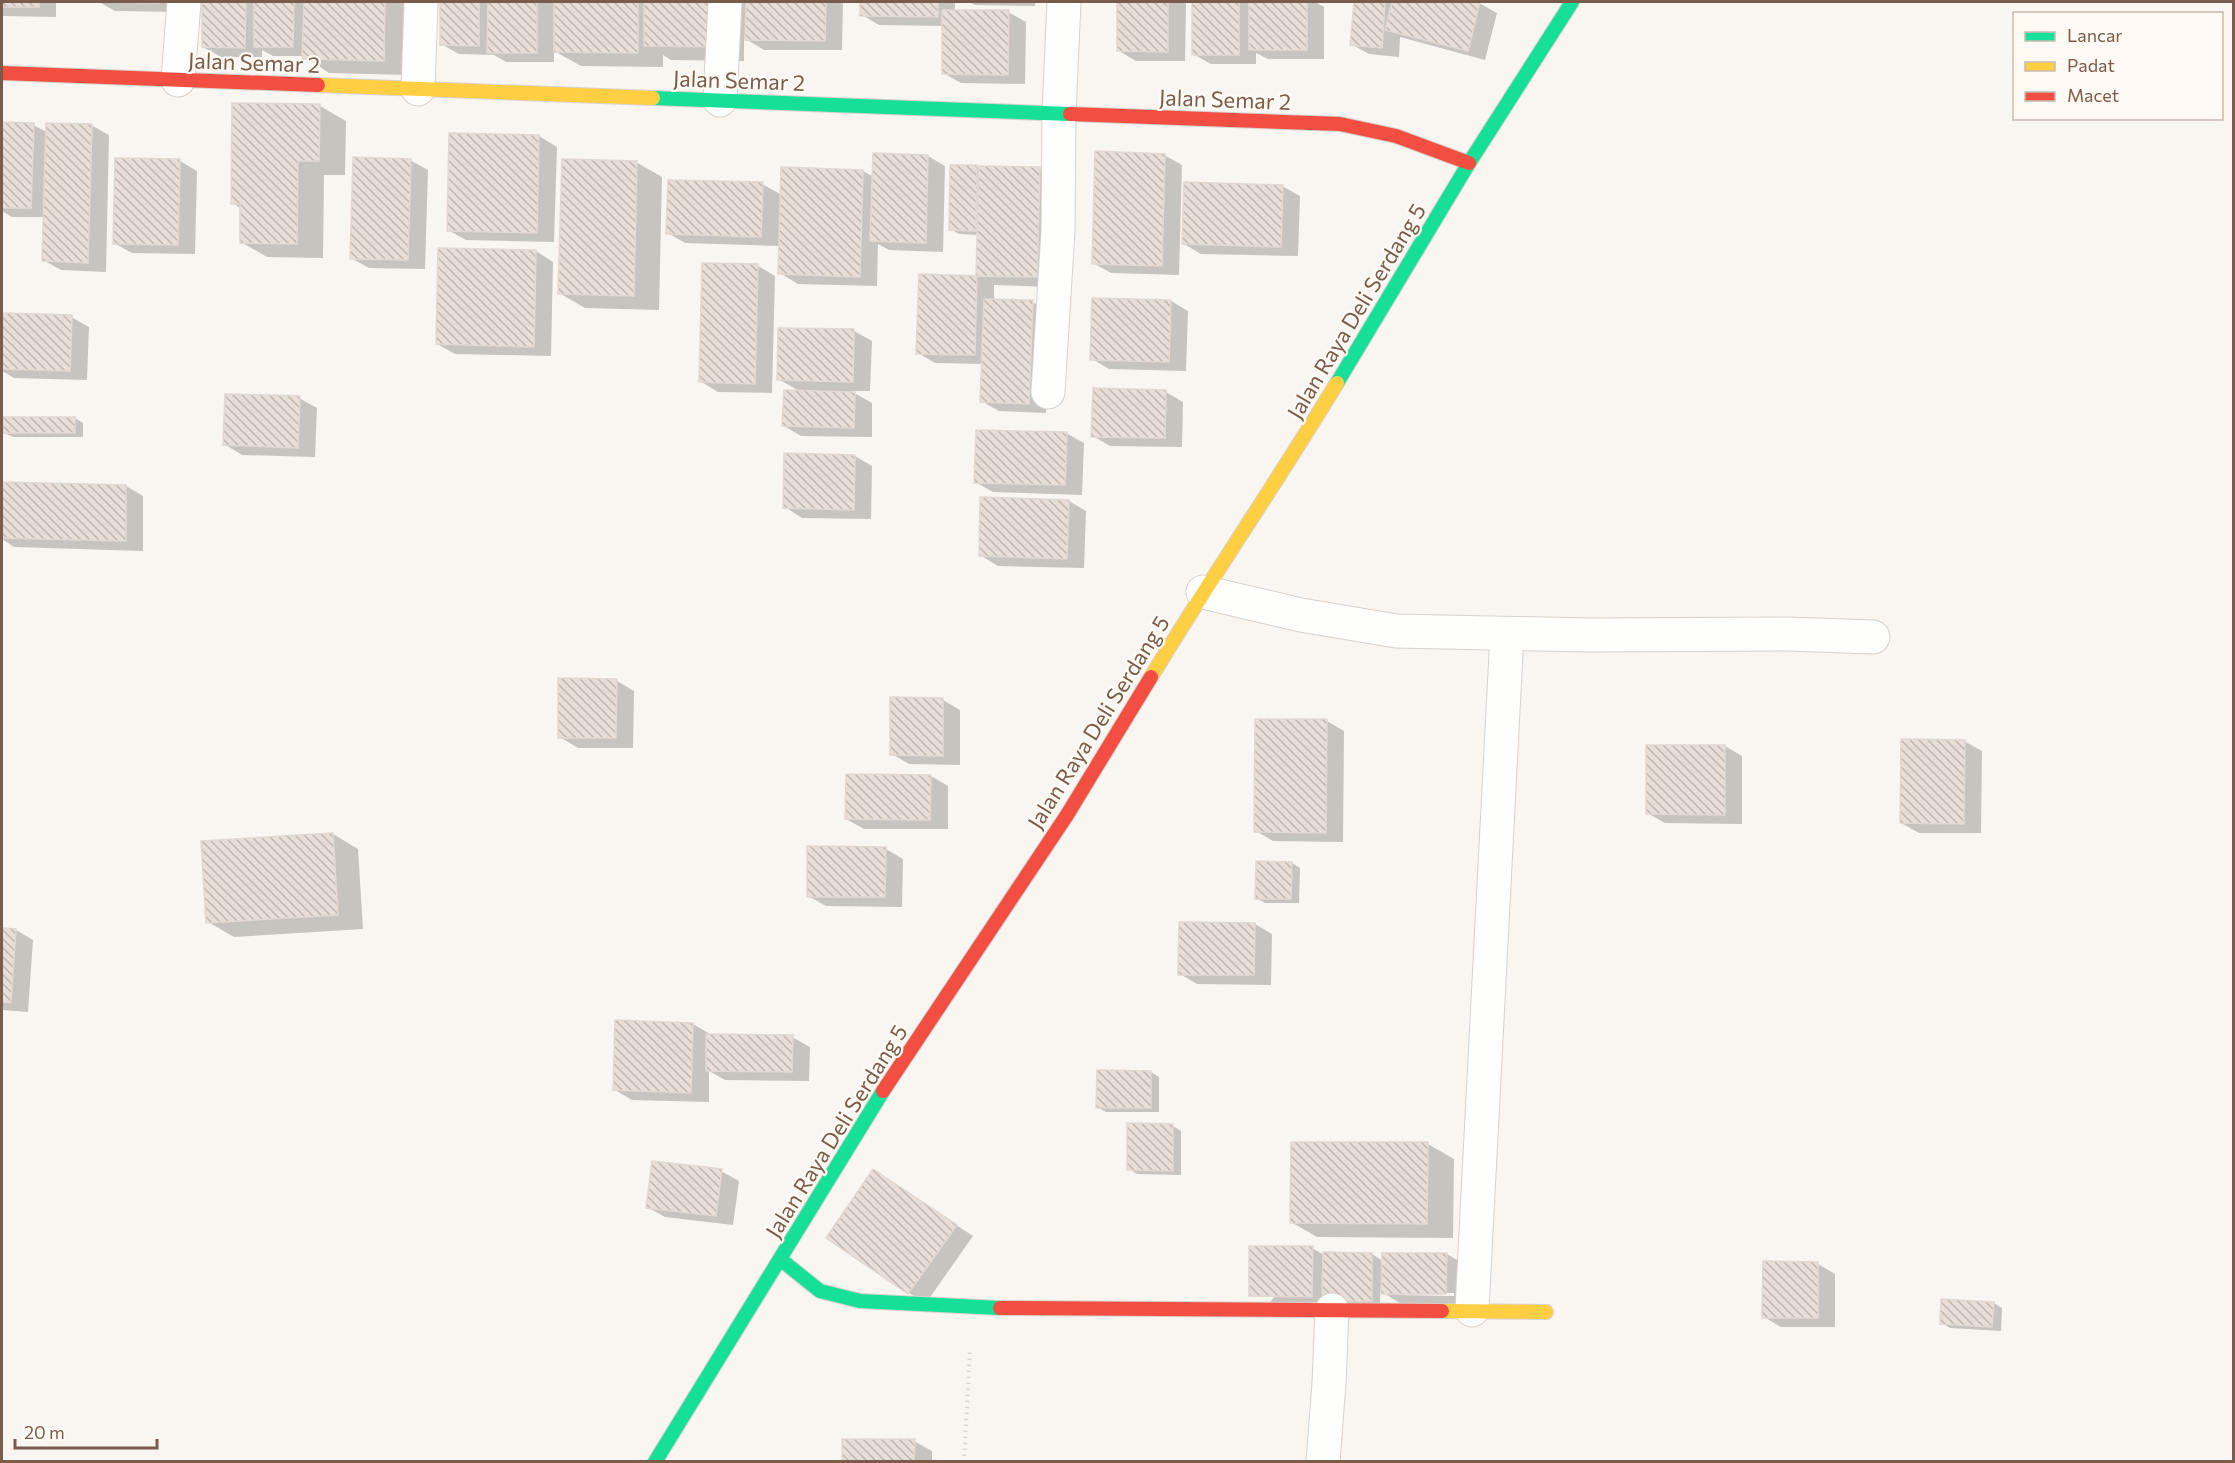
<svg xmlns="http://www.w3.org/2000/svg" width="2235" height="1463" font-family="Commissioner,sans-serif">
<style>
.shadow{fill:#0003;fill-rule:evenodd}
.building{fill:url(#building-back-hatch);stroke:#e2d8d2;stroke-width:1.5}
.lines{fill:none;stroke-linecap:round;stroke-linejoin:round}
.street-casing{stroke:#d7d1cb;stroke-width:35}
.fast-casing{stroke:#d9d2cb;stroke-width:16}
.slow-casing{stroke:#d9d2cb;stroke-width:16}
.jam-casing{stroke:#d9d2cb;stroke-width:16}
.path{stroke:#dcd5d0;stroke-width:4;stroke-dasharray:1.5 4.5;stroke-linecap:butt}
.street{stroke:#fefefd;stroke-width:33}
.fast{stroke:#16e098;stroke-width:14}
.slow{stroke:#ffcf43;stroke-width:14}
.jam{stroke:#f24e42;stroke-width:14}
.labels{text-anchor:middle;dominant-baseline:central;stroke-width:4.5;stroke-linejoin:round;paint-order:stroke}
.street-label{font-size:22px;fill:#7a5c4d;stroke:#fffaf3}
</style>
<defs>
<pattern id="building-back-hatch" width="6" height="6" patternUnits="userSpaceOnUse" patternTransform="scale(1.5)"><rect width="6" height="6" fill="#e6ded7"/><path d="M-1 5l2 2M0 0l6 6M5-1l2 2" fill="none" stroke="#bfb7b1"/></pattern>
</defs>
<rect width="100%" height="100%" fill="#f9f5f0"/>
<path class="shadow" d="M 2,2 L 56,2 L 56,17 L 2,16 Z
M 99,2 L 176,2 L 176,12 L 115,11 Z
M 203,2 L 411,2 L 409,75 L 329,73 L 304,56 L 273,56 L 262,50 L 262,57 L 221,57 L 203,47 Z
M 442,2 L 843,2 L 842,50 L 764,50 L 744,38 L 744,61 L 671,60 L 663,55 L 663,67 L 581,66 L 554,51 L 554,62 L 506,62 L 494,55 L 459,54 L 441,44 Z
M 862,2 L 955,2 L 955,11 L 1008,12 L 1026,22 L 1025,84 L 961,83 L 943,73 L 944,26 L 879,25 L 862,15 Z
M 969,2 L 1035,2 L 1035,6 L 975,5 Z
M 1119,2 L 1186,2 L 1185,61 L 1136,61 L 1119,51 Z
M 1194,2 L 1315,2 L 1324,7 L 1324,59 L 1268,59 L 1256,53 L 1256,64 L 1211,64 L 1193,54 Z
M 1355,2 L 1472,2 L 1479,3 L 1497,13 L 1485,60 L 1400,37 L 1399,57 L 1369,54 L 1351,44 Z
M 320,106 L 346,121 L 345,175 L 324,175 L 323,258 L 267,257 L 241,242 L 242,209 L 232,203 Z
M 2,124 L 33,125 L 47,132 L 91,125 L 109,135 L 106,272 L 61,270 L 43,260 L 44,217 L 12,217 L 2,211 Z
M 451,134 L 539,136 L 557,147 L 554,242 L 466,240 L 448,230 Z
M 1164,155 L 1182,165 L 1179,275 L 1111,273 L 1093,263 Z
M 928,156 L 945,166 L 943,252 L 889,250 L 878,244 L 877,286 L 798,284 L 780,273 L 781,246 L 685,243 L 668,233 L 762,184 L 782,195 L 863,171 L 874,177 Z
M 410,160 L 428,170 L 425,269 L 369,268 L 351,258 Z
M 180,161 L 197,171 L 195,254 L 132,253 L 114,243 Z
M 636,162 L 662,177 L 659,310 L 585,308 L 559,293 Z
M 977,166 L 980,168 L 1040,169 L 1058,179 L 1054,287 L 994,285 L 994,301 L 1032,302 L 1050,312 L 1046,413 L 999,411 L 981,401 L 983,364 L 935,363 L 918,353 L 920,276 L 977,277 L 978,235 L 959,234 L 950,229 Z
M 1282,186 L 1300,196 L 1298,256 L 1201,254 L 1184,244 Z
M 536,251 L 553,262 L 551,356 L 455,354 L 437,344 Z
M 758,266 L 775,276 L 772,393 L 718,392 L 700,381 Z
M 1171,301 L 1188,311 L 1186,371 L 1109,369 L 1092,359 Z
M 2,315 L 71,317 L 89,327 L 87,380 L 14,378 L 2,371 Z
M 780,329 L 854,331 L 872,341 L 870,391 L 851,391 L 872,403 L 872,437 L 801,436 L 784,426 L 801,392 L 778,379 Z
M 1166,392 L 1183,402 L 1182,447 L 1110,446 L 1093,436 Z
M 299,398 L 317,408 L 315,457 L 242,455 L 224,444 Z
M 75,418 L 83,423 L 83,437 L 13,437 L 4,433 Z
M 1066,433 L 1084,443 L 1082,495 L 993,492 L 975,482 Z
M 855,456 L 872,466 L 871,519 L 802,518 L 785,507 Z
M 2,483 L 126,486 L 143,496 L 143,551 L 14,547 L 2,539 Z
M 1069,501 L 1086,511 L 1084,568 L 998,566 L 980,555 Z
M 617,681 L 634,691 L 633,748 L 578,748 L 560,737 Z
M 943,700 L 960,710 L 960,765 L 909,764 L 892,754 Z
M 1327,721 L 1344,731 L 1343,842 L 1273,841 L 1256,831 Z
M 1964,741 L 1982,751 L 1981,833 L 1919,833 L 1901,823 Z
M 1725,746 L 1742,756 L 1742,824 L 1665,823 L 1647,813 Z
M 931,776 L 948,786 L 948,829 L 864,829 L 846,819 Z
M 333,834 L 358,849 L 363,929 L 234,937 L 208,922 Z
M 886,849 L 903,859 L 902,907 L 826,906 L 808,896 Z
M 1292,863 L 1300,868 L 1299,903 L 1265,903 L 1256,898 Z
M 1255,924 L 1272,934 L 1271,985 L 1197,984 L 1180,974 Z
M 2,929 L 16,930 L 33,940 L 28,1012 L 2,1010 Z
M 693,1024 L 710,1034 L 792,1037 L 810,1047 L 809,1081 L 725,1080 L 709,1071 L 709,1102 L 632,1100 L 615,1090 Z
M 1151,1072 L 1159,1077 L 1159,1112 L 1106,1112 L 1097,1107 Z
M 1173,1126 L 1181,1131 L 1181,1175 L 1137,1174 L 1129,1169 Z
M 1428,1144 L 1454,1159 L 1453,1238 L 1317,1237 L 1291,1222 Z
M 721,1171 L 739,1181 L 733,1225 L 665,1217 L 647,1207 Z
M 874,1171 L 973,1236 L 926,1303 L 909,1293 Z
M 1312,1248 L 1324,1255 L 1372,1254 L 1383,1261 L 1447,1254 L 1464,1264 L 1464,1304 L 1400,1303 L 1380,1291 L 1380,1305 L 1268,1305 ZM 1398,1292 L 1454,1293 L 1454,1296 L 1398,1295 Z
M 1818,1264 L 1835,1274 L 1835,1327 L 1781,1327 L 1764,1317 Z
M 1994,1303 L 2002,1308 L 2001,1331 L 1950,1328 L 1942,1323 Z
M 914,1441 L 932,1451 L 932,1462 L 843,1462 Z"/>
<path class="building" d="M 2,2 L 39,2 L 39,7 L 2,7 Z
M 96,2 L 159,2 L 159,3 Z
M 202,2 L 246,2 L 245,48 L 202,47 Z
M 254,2 L 294,2 L 293,47 L 254,47 Z
M 304,2 L 385,2 L 384,61 L 302,59 Z
M 440,2 L 479,2 L 479,46 L 440,45 Z
M 488,2 L 537,2 L 537,53 L 487,53 Z
M 554,2 L 638,2 L 638,53 L 554,52 Z
M 644,2 L 719,2 L 718,47 L 644,46 Z
M 746,2 L 826,2 L 825,41 L 745,40 Z
M 860,2 L 938,2 L 938,17 L 860,16 Z
M 1117,2 L 1168,2 L 1168,52 L 1117,51 Z
M 1192,2 L 1239,2 L 1239,55 L 1192,55 Z
M 1249,2 L 1307,2 L 1307,50 L 1249,50 Z
M 1354,2 L 1385,2 L 1382,48 L 1350,45 Z
M 1392,2 L 1480,2 L 1468,51 L 1385,30 Z
M 942,10 L 1009,10 L 1008,75 L 942,74 Z
M 232,103 L 320,104 L 319,161 L 298,161 L 297,244 L 240,243 L 240,204 L 231,204 Z
M 2,122 L 34,123 L 31,208 L 2,208 Z
M 46,123 L 92,124 L 88,263 L 42,261 Z
M 449,133 L 539,135 L 537,233 L 447,231 Z
M 1095,151 L 1165,154 L 1162,266 L 1092,264 Z
M 873,153 L 928,155 L 926,243 L 870,241 Z
M 353,157 L 411,159 L 408,260 L 350,259 Z
M 115,158 L 180,159 L 178,245 L 113,244 Z
M 562,159 L 637,161 L 634,296 L 558,294 Z
M 950,165 L 977,165 L 976,231 L 949,230 Z
M 979,166 L 1040,167 L 1037,277 L 976,276 Z
M 781,167 L 863,170 L 860,277 L 778,274 Z
M 668,180 L 763,182 L 761,237 L 666,234 Z
M 1184,182 L 1283,185 L 1281,247 L 1182,244 Z
M 438,248 L 536,250 L 534,347 L 436,344 Z
M 702,263 L 758,264 L 755,384 L 699,382 Z
M 919,274 L 977,276 L 975,355 L 916,354 Z
M 1092,298 L 1171,300 L 1169,362 L 1090,360 Z
M 984,299 L 1033,300 L 1029,404 L 980,402 Z
M 2,313 L 72,315 L 70,371 L 2,369 Z
M 778,328 L 854,329 L 853,382 L 777,380 Z
M 1093,388 L 1166,390 L 1165,438 L 1091,437 Z
M 784,390 L 855,392 L 854,428 L 782,426 Z
M 225,394 L 300,396 L 298,448 L 223,445 Z
M 3,417 L 75,417 L 75,433 L 3,433 Z
M 976,430 L 1067,432 L 1065,485 L 974,483 Z
M 784,453 L 855,455 L 854,510 L 783,508 Z
M 2,482 L 126,485 L 126,541 L 2,538 Z
M 980,497 L 1069,500 L 1067,559 L 979,556 Z
M 558,678 L 617,679 L 616,738 L 558,738 Z
M 890,697 L 943,698 L 943,756 L 890,755 Z
M 1255,719 L 1327,719 L 1326,833 L 1254,832 Z
M 1901,739 L 1965,740 L 1964,824 L 1900,823 Z
M 1646,745 L 1725,745 L 1725,815 L 1646,814 Z
M 846,774 L 931,775 L 930,820 L 845,819 Z
M 333,833 L 338,915 L 206,923 L 201,841 Z
M 807,846 L 886,847 L 885,897 L 807,897 Z
M 1256,861 L 1292,862 L 1291,899 L 1255,899 Z
M 1179,922 L 1255,923 L 1254,975 L 1178,975 Z
M 2,928 L 16,929 L 11,1003 L 2,1002 Z
M 615,1020 L 693,1023 L 691,1093 L 613,1090 Z
M 706,1034 L 793,1035 L 792,1072 L 706,1071 Z
M 1097,1070 L 1151,1071 L 1151,1108 L 1096,1108 Z
M 1127,1123 L 1173,1124 L 1173,1171 L 1127,1170 Z
M 1291,1142 L 1428,1142 L 1427,1224 L 1290,1223 Z
M 652,1161 L 722,1169 L 716,1216 L 646,1208 Z
M 873,1169 L 957,1225 L 908,1294 L 826,1238 Z
M 1249,1246 L 1313,1246 L 1312,1297 L 1249,1296 Z
M 1323,1252 L 1372,1253 L 1372,1301 L 1322,1301 Z
M 1382,1253 L 1447,1253 L 1446,1294 L 1381,1294 Z
M 1763,1261 L 1818,1262 L 1818,1318 L 1762,1318 Z
M 1941,1299 L 1994,1302 L 1992,1327 L 1940,1324 Z
M 842,1439 L 915,1439 L 914,1462 L 842,1462 Z"/>
<g class="lines">
<defs>
<path id="street" d="M 178,80 L 184,2
M 418,89 L 421,2
M 720,100 L 725,2
M 1048,392 L 1058,231 L 1059,114 L 1064,2
M 1203,592 L 1301,615 L 1396,631 L 1591,635 L 1788,634 L 1873,637
M 1472,1310 L 1507,634
M 1323,1462 L 1329,1383 L 1332,1310"/>
<path id="fast" d="M 653,98 L 1070,114
M 1337,383 L 1469,163 L 1572,2
M 780,1259 L 820,1291 L 860,1301 L 1000,1308
M 655,1462 L 883,1091"/>
<path id="slow" d="M 318,85 L 653,98
M 1151,677 C 1211,578 1277,482 1337,383
M 1442,1311 L 1546,1312"/>
<path id="jam" d="M 2,73 L 318,85
M 1070,114 L 1340,124 L 1396,136 L 1469,163
M 883,1091 L 1067,815 L 1151,677
M 1000,1308 L 1442,1311"/>
</defs>
<use href="#street" class="street-casing"/>
<use href="#fast" class="fast-casing"/>
<use href="#slow" class="slow-casing"/>
<use href="#jam" class="jam-casing"/>
<path class="path" d="M 964,1462 L 970,1351"/>
<use href="#street" class="street"/>
<use href="#fast" class="fast"/>
<use href="#slow" class="slow"/>
<use href="#jam" class="jam"/>
</g>
<g class="labels">
<g class="street-label">
<text transform="translate(254 62) rotate(2)">Jalan Semar 2</text>
<text transform="translate(739 80) rotate(2)">Jalan Semar 2</text>
<text transform="translate(1225 99) rotate(2)">Jalan Semar 2</text>
<text transform="translate(1356 311) rotate(-59)">Jalan Raya Deli Serdang 5</text>
<text transform="translate(1098 722) rotate(-58)">Jalan Raya Deli Serdang 5</text>
<text transform="translate(836 1131) rotate(-58)">Jalan Raya Deli Serdang 5</text>
</g>
</g>
<rect width="2235" height="1463" fill="none" stroke="#7a5c4d" stroke-width="6"/>
<rect x="2013" y="12" width="210" height="108" fill="#fffaf3" stroke="#cabbb1" stroke-width="1.5"/>
<rect x="2025" y="32" width="30" height="9" fill="#16e098" stroke="#cabbb1" stroke-width="1.5"/>
<text x="2067" y="42" font-size="18" fill="#7a5c4d">Lancar</text>
<rect x="2025" y="62" width="30" height="9" fill="#ffcf43" stroke="#cabbb1" stroke-width="1.5"/>
<text x="2067" y="72" font-size="18" fill="#7a5c4d">Padat</text>
<rect x="2025" y="92" width="30" height="9" fill="#f24e42" stroke="#cabbb1" stroke-width="1.5"/>
<text x="2067" y="102" font-size="18" fill="#7a5c4d">Macet</text>
<path d="M15 1439v9h142v-9" fill="none" stroke="#7a5c4d" stroke-width="3"/>
<text x="24" y="1439" font-size="18" fill="#7a5c4d" stroke="#fffaf3" stroke-width="4.5" paint-order="stroke">20 m</text>
</svg>
